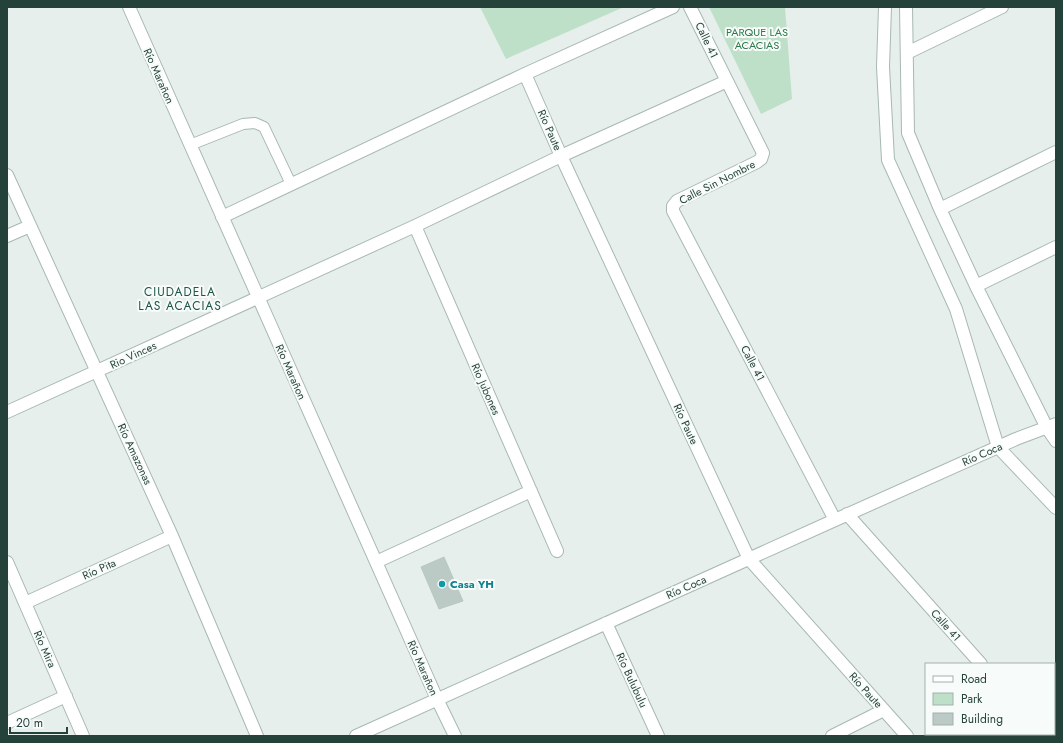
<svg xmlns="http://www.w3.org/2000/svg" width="1063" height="743" font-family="Jost,sans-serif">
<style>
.green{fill:#bfe0c8}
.building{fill:#bbcac4;stroke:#b8c9c2}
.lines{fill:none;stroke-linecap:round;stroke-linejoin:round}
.lane-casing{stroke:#a8b8b2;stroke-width:12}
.street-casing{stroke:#a8b8b2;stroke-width:14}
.lane{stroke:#fff;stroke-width:10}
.street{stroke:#fff;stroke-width:12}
.culture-dot{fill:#0f9aa8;stroke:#f7fbf9;stroke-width:1.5}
.labels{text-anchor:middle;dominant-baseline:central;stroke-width:4;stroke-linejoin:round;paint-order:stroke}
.park-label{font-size:11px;fill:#2d7a4b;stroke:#f7fbf9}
.street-label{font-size:11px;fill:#24423a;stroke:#f7fbf9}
.culture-label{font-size:11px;font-weight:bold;fill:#0d838f;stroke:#f7fbf9;text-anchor:start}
.neighbourhood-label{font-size:12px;letter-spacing:1px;fill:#1f5548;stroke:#f7fbf9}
</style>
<rect width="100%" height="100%" fill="#e6efeb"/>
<path class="green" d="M 480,7 L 624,7 L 506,59 Z
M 709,7 L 785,7 L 792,99 L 761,114 Z"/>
<path class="building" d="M 444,557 L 463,601 L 439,609 L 421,567 Z"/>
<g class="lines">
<defs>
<path id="lane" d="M 190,145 L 243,124 L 255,123 L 264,127 L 291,184"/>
<path id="street" d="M 129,7 L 437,699 L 455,736
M 690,7 L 763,153 L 761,159 L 757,162 L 677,201 L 673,206 L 673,211 L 835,520
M 885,7 L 883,67 L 888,160 L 956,309 L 998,447 L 1056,508
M 906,7 L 908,133 L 940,209 L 976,286 L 1047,428 L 1056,441
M 907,53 L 1002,7
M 525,74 L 561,156 L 749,559 L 907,736
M 7,175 L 172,536 L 257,736
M 940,209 L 1056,152
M 222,217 L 525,74 L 673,7
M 415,226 L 557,551
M 7,236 L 30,226
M 976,286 L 1056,247
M 7,412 L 415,226 L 561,156 L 727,81
M 847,514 L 981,664
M 7,562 L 83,736
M 376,562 L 531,491
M 25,603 L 172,536
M 606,623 L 658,736
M 7,723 L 66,696
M 1043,734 L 1044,736
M 356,736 L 835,520 L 1016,439 L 1056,424
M 832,736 L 884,710"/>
</defs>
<use href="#lane" class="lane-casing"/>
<use href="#street" class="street-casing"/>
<use href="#lane" class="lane"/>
<use href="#street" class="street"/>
</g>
<circle class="culture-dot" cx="442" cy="584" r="4"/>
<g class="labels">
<g class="park-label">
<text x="757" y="32">PARQUE LAS<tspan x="757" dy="13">ACACIAS</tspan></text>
</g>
<g class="street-label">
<text transform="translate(707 40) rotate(64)">Calle 41</text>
<text transform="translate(159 76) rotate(66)">Río Marañon</text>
<text transform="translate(550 130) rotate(66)">Río Paute</text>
<text transform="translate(717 182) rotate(-27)">Calle Sin Nombre</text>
<text transform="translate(133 355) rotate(-25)">Rio Vinces</text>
<text transform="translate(753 363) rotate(62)">Calle 41</text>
<text transform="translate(291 372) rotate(66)">Río Marañon</text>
<text transform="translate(486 389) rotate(66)">Río Jubones</text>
<text transform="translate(686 424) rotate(65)">Río Paute</text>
<text transform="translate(135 454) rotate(65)">Río Amazonas</text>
<text transform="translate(982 454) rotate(-24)">Río Coca</text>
<text transform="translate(99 569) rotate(-24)">Río Pita</text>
<text transform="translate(686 587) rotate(-24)">Río Coca</text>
<text transform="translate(946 625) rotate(48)">Calle 41</text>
<text transform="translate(45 649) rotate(66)">Río Mira</text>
<text transform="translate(423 668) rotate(66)">Río Marañon</text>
<text transform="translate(632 680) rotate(65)">Río Bulubulu</text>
<text transform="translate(866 690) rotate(48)">Río Paute</text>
</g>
<g class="culture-label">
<text x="450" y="584">Casa YH</text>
</g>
<g class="neighbourhood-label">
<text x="180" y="292">CIUDADELA<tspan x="180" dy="14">LAS ACACIAS</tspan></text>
</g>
</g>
<rect width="1063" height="743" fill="none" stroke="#24423a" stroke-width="16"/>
<rect x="925" y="663" width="130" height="72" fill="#f7fbf9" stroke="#a3b1ad"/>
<rect x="933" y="676" width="20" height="6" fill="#ffffff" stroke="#a3b1ad"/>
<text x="961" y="683" font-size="12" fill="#24423a">Road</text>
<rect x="933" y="693" width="20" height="12" fill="#bfe0c8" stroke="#a3b1ad"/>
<text x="961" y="703" font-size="12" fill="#24423a">Park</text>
<rect x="933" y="713" width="20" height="12" fill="#bbcac4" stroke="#a3b1ad"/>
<text x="961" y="723" font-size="12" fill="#24423a">Building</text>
<path d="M10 727v6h57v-6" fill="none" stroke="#24423a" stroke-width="2"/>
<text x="16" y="727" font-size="12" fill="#24423a" stroke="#f7fbf9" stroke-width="3" paint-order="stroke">20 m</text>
</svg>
